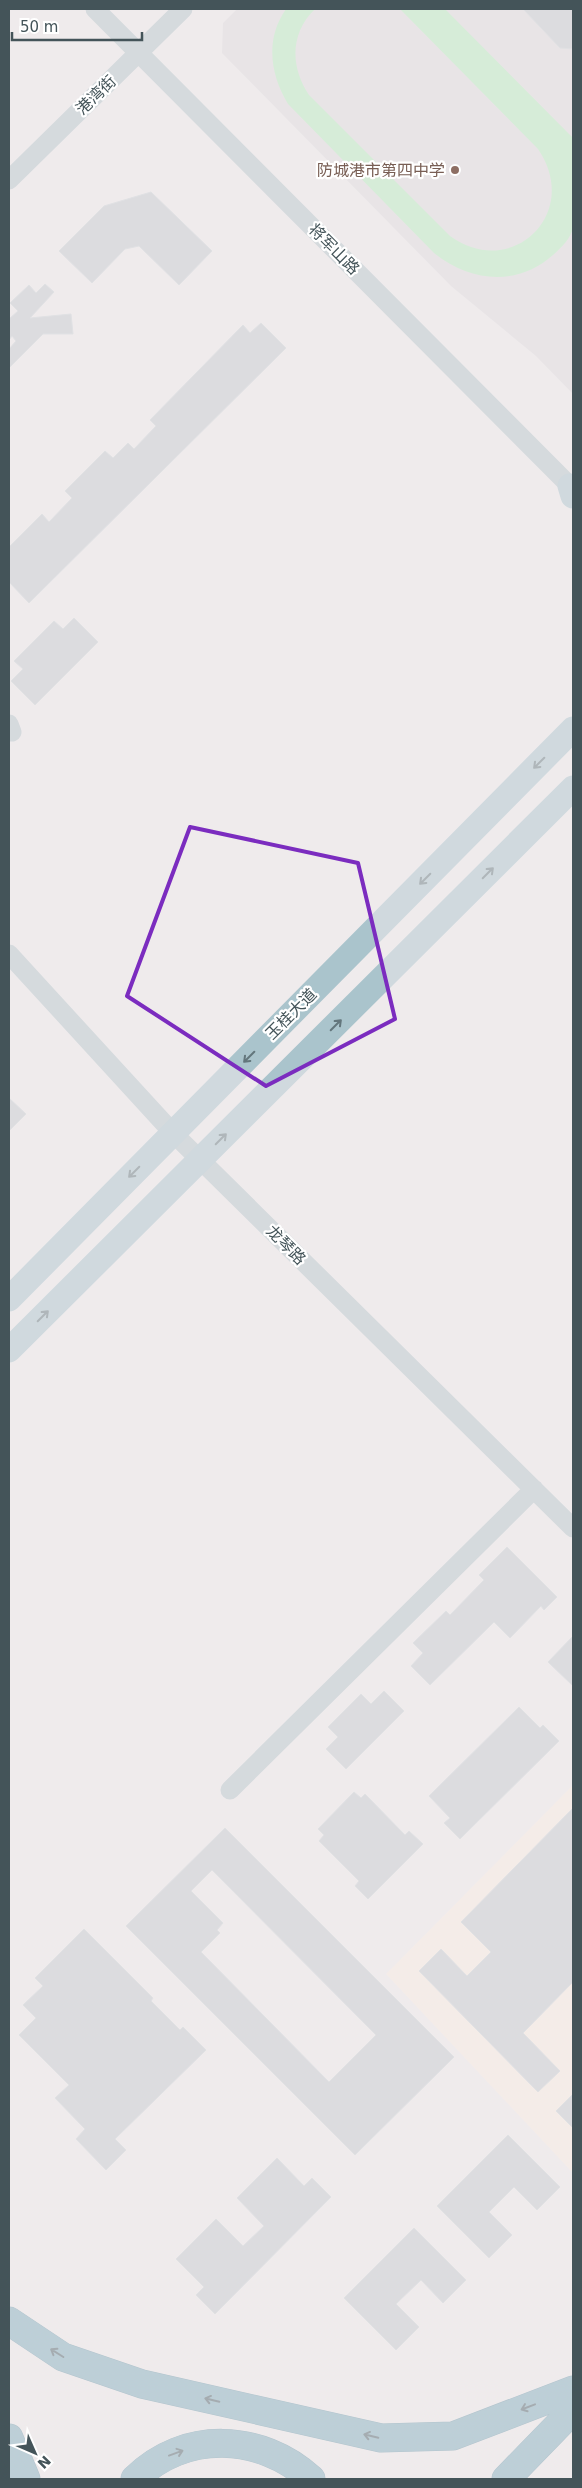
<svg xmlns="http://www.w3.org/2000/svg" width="582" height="2488" font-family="'DejaVu Sans','Noto Sans SC',sans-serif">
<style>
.commercial{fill:#fbeee3}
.education{fill:#e0dcde}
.green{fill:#b8eebf}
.building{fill:#c5cbcf;stroke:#cfd4d8;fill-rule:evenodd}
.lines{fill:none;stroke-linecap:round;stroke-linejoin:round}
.highway-casing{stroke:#6d98a8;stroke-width:29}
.minor{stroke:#b6c5c9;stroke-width:19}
.major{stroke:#aac4cc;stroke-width:25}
.highway{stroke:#82adbc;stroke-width:28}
.oneway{stroke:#63767c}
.oneway2{stroke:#4d6168}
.marked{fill:none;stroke:#7b2cbf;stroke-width:4;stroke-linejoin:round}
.education-dot{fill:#8d6e63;stroke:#fff;stroke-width:2}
.labels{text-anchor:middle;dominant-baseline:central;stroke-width:4.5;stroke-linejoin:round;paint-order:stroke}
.street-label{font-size:16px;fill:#445459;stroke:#fff}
.education-label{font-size:16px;fill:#785e54;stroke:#fff;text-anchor:end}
</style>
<rect width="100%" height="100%" fill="#efebec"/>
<path class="commercial" d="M 573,1785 L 573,2173 L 386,1974 Z"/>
<path class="education" d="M 237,9 L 573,9 L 573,394 L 536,356 L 451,286 L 222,53 L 223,23 Z"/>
<path class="green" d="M 286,9 L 315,9 C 290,33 290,67 309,95 L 450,236 C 512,281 582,213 538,149 L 400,9 L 445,9 L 573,138 C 573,159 573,179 573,200 C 573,209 575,219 573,227 C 572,237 561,248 553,255 C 517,287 470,282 434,253 L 288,104 C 270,74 265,39 286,9 Z"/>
<path class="building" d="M 523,9 L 573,9 L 573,49 L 560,48 Z
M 151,192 L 212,251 L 179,285 L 139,246 L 125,249 L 92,283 L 59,251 L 104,206 Z
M 45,284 L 54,292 L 30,318 L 71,314 L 73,334 L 43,334 L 9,368 L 9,349 L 16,341 L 12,336 L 9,340 L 9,319 L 18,311 L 10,303 L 29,285 L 36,293 Z
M 261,323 L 286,348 L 29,603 L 9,582 L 9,547 L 42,514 L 49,522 L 72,498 L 65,491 L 105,451 L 113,458 L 128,443 L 134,449 L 156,426 L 150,420 L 243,325 L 250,333 Z
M 74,618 L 98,642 L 35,705 L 11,681 L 23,669 L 14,661 L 54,621 L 63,629 Z
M 9,1098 L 26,1114 L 9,1131 Z
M 507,1547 L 557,1597 L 544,1610 L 541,1606 L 510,1638 L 494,1622 L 430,1685 L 411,1666 L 423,1653 L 413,1643 L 446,1611 L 450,1615 L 484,1580 L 479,1575 Z
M 573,1636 L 573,1686 L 548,1662 Z
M 384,1691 L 404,1711 L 346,1769 L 326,1749 L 338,1737 L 328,1727 L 361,1694 L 371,1704 Z
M 519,1707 L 540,1728 L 543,1725 L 559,1741 L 460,1839 L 444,1823 L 450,1818 L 429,1796 Z
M 354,1792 L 361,1798 L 365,1794 L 405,1835 L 409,1831 L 423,1844 L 368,1899 L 355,1886 L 359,1881 L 319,1841 L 324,1835 L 318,1829 Z
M 573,1808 L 573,1982 L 523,2033 L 560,2071 L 538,2092 L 419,1971 L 441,1949 L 467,1976 L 491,1952 L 461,1922 Z
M 225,1828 L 454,2057 L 355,2155 L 126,1926 ZM 212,1870 L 376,2035 L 329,2082 L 201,1952 L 220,1933 L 217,1930 L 223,1923 L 191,1891 Z
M 84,1929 L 153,1998 L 151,2001 L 180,2030 L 183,2027 L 206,2050 L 115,2139 L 126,2150 L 106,2170 L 76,2139 L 85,2129 L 55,2098 L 69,2085 L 19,2035 L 36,2018 L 23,2005 L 43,1986 L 35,1978 Z
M 573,2094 L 573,2128 L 556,2111 Z
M 508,2135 L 560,2187 L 537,2210 L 514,2187 L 489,2212 L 512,2235 L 489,2258 L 437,2206 Z
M 277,2158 L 304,2186 L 312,2178 L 331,2197 L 215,2314 L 196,2295 L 204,2287 L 176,2259 L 216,2219 L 243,2246 L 264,2226 L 237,2198 Z
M 414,2228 L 466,2280 L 443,2303 L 421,2280 L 396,2304 L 419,2327 L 396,2350 L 344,2298 Z"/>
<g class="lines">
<defs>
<path id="highway" d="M 9,2321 L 63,2357 L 142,2384 L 381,2438 L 453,2436 L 573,2390
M 9,2438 L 26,2479
M 135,2479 C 184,2430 261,2433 311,2479
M 506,2479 L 573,2410"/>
</defs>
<use href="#highway" class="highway-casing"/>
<path class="minor" d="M 95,9 L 573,489
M 9,180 L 183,9
M 9,724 L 12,732
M 9,954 L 173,1133 L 573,1528
M 230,1790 L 534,1489"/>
<path class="major" d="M 573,487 L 570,486 L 573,496
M 9,1299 L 573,729
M 9,1350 L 573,788"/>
<use href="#highway" class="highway"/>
</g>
<defs><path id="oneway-shaft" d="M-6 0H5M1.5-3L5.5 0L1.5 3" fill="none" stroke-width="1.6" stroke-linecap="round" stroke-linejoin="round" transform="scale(1.25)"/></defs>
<g class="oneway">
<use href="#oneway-shaft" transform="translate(539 763) rotate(135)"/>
<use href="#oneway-shaft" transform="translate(488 873) rotate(-45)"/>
<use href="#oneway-shaft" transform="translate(425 879) rotate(135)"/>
<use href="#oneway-shaft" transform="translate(336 1025) rotate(-45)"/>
<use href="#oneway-shaft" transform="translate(249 1057) rotate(135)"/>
<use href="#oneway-shaft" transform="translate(221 1139) rotate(-45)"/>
<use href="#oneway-shaft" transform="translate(134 1172) rotate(135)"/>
<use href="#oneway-shaft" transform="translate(43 1316) rotate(-45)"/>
</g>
<g class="oneway2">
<use href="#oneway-shaft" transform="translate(57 2353) rotate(-148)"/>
<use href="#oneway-shaft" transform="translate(212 2400) rotate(-167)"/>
<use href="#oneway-shaft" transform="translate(528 2407) rotate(159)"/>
<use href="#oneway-shaft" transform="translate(371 2436) rotate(-167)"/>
<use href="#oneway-shaft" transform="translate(176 2453) rotate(-20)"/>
</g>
<path d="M0 0H582V2488H0ZM 190,827 L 358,863 L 395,1019 L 266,1086 L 127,996 Z" fill="#efebec" fill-opacity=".55" fill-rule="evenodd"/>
<path class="marked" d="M 190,827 L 358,863 L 395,1019 L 266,1086 L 127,996 Z"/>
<circle class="education-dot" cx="455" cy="170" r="5"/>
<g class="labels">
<g class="street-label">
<text transform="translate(96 95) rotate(-44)">港湾街</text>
<text transform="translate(334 249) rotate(45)">将军山路</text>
<text transform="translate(291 1014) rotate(-45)">玉桂大道</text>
<text transform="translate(286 1245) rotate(45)">龙琴路</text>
</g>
<g class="education-label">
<text x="445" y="170">防城港市第四中学</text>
</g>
</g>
<rect width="582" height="2488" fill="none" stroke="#445459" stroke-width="20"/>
<g transform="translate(35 2453) rotate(135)" stroke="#ffffff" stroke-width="4" paint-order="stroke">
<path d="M0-4L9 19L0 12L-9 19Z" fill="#445459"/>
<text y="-8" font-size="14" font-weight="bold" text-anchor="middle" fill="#445459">N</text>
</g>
<path d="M12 32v8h130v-8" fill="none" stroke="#445459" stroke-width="2.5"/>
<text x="20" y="32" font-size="15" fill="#445459" stroke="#ffffff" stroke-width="4" paint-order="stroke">50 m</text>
</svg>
